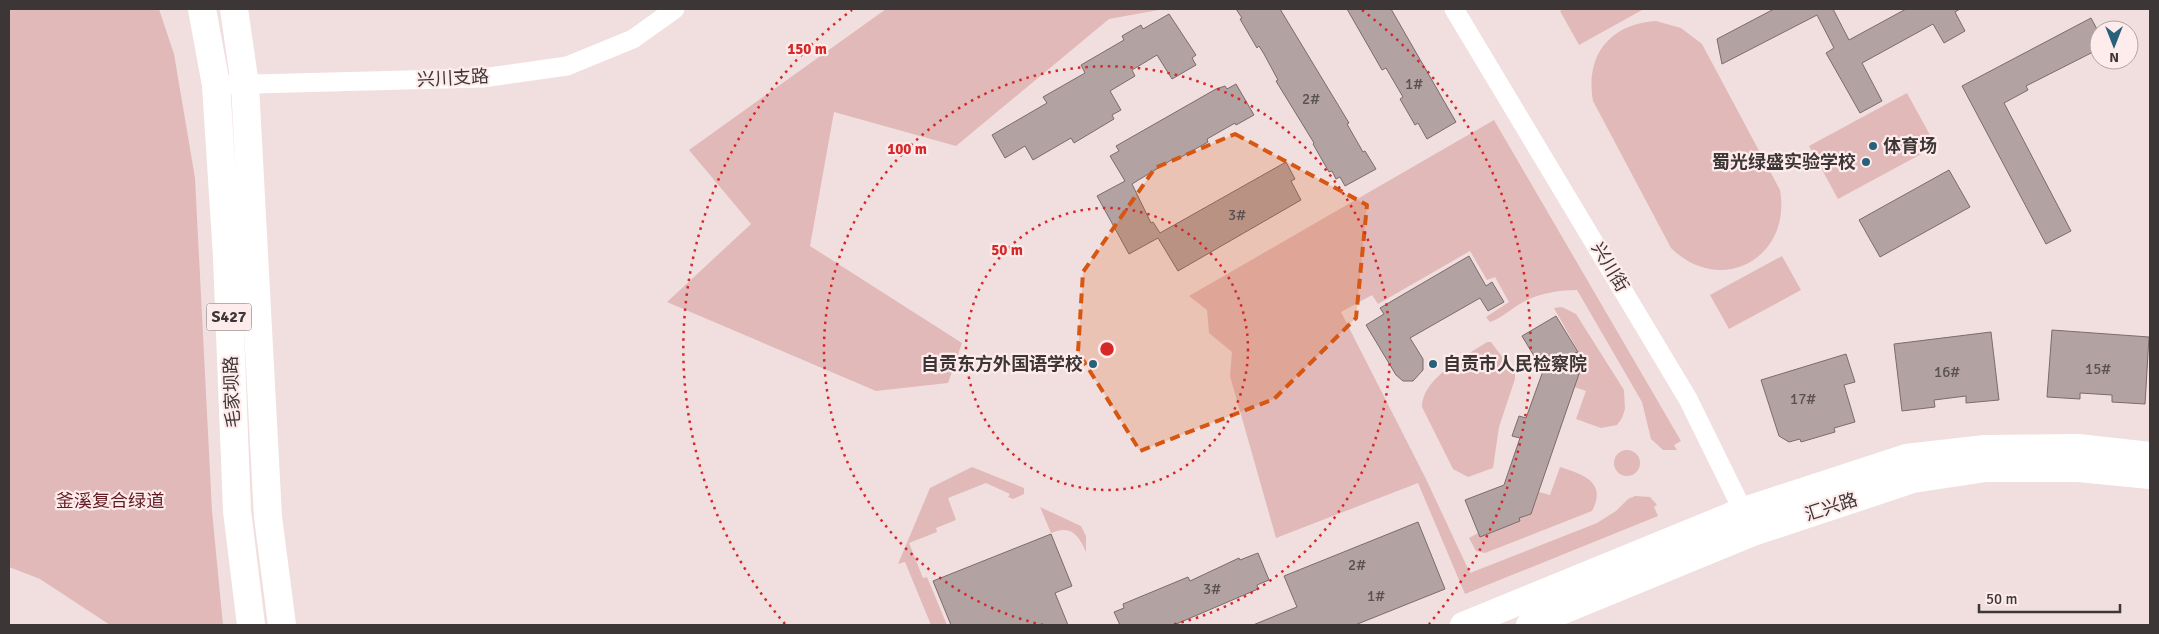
<svg xmlns="http://www.w3.org/2000/svg" width="2159" height="634" font-family="Signika,'Noto Sans SC',sans-serif">
<style>
.green{fill:#e1b9b9}
.building{fill:#b3a2a2;stroke:#7b6b6b}
.lines{fill:none;stroke-linecap:round;stroke-linejoin:round}
.street{stroke:#fff;stroke-width:19}
.secondary{stroke:#fff;stroke-width:26}
.primary{stroke:#fff;stroke-width:28}
.marked{fill:#d75610;fill-opacity:0.2;stroke:#d75610;stroke-width:4;stroke-dasharray:10 6;stroke-linejoin:round}
.ring{fill:none;stroke:#d62828;stroke-width:2.5;stroke-dasharray:2.5 5}
.poi-dot{fill:#29617b;stroke:#feecec;stroke-width:2}
.labels{text-anchor:middle;dominant-baseline:central;stroke-width:4.5;stroke-linejoin:round;paint-order:stroke}
.number-label{font-size:15px;fill:#5a5151}
.shield{fill:#feecec;stroke:#776d6d;stroke-width:1}
.shield-label{font-size:16px;font-weight:bold;fill:#3d3636}
.street-label{font-size:18px;fill:#3d3636;stroke:#feecec}
.poi-label{font-size:18px;font-weight:bold;fill:#3d3636;stroke:#feecec;text-anchor:start}
.park-label{font-size:18px;fill:#621b23;stroke:#feecec}
.centre{fill:#d62828;stroke:#feecec;stroke-width:2.5}
.ring-label{font-size:15px;text-anchor:middle;font-weight:bold;fill:#d62828;stroke:#feecec;stroke-width:4.5;stroke-linejoin:round;paint-order:stroke}
</style>
<rect width="100%" height="100%" fill="#f1dfdf"/>
<path class="green" d="M 9,9 L 159,9 L 174,54 L 195,178 L 212,511 L 223,625 L 110,625 L 40,579 L 9,567 Z
M 886,9 L 1164,9 L 1109,19 L 956,146 L 834,112 L 810,246 L 962,343 L 948,383 L 876,391 L 667,302 L 751,224 L 689,150 Z
M 1564,9 L 1644,9 L 1579,45 L 1560,11 Z
M 1656,21 L 1681,28 L 1702,44 L 1780,190 C 1792,258 1721,297 1671,248 L 1593,101 C 1585,56 1609,24 1656,21 Z
M 1907,93 L 1936,146 L 1838,199 L 1809,146 Z
M 1494,120 L 1681,441 L 1674,445 L 1677,450 L 1663,450 L 1651,439 L 1642,402 L 1577,290 C 1560,290 1542,293 1527,300 C 1514,306 1504,317 1490,322 L 1486,317 L 1509,302 L 1495,277 L 1487,280 L 1470,251 L 1378,304 L 1372,295 L 1341,312 L 1426,479 L 1470,573 L 1597,523 L 1616,511 L 1628,499 L 1635,496 L 1650,497 L 1657,505 L 1654,507 L 1658,516 L 1465,594 L 1418,483 L 1276,538 L 1230,376 L 1232,352 L 1209,333 L 1207,310 L 1189,296 Z
M 1782,256 L 1801,290 L 1729,329 L 1710,295 Z
M 1562,307 L 1576,314 L 1624,390 L 1625,409 L 1622,418 L 1617,425 L 1601,428 L 1576,419 L 1586,391 L 1574,387 L 1582,365 L 1575,353 L 1578,351 L 1554,308 Z
M 1487,342 L 1491,342 L 1515,374 L 1515,379 L 1499,427 L 1493,468 L 1468,477 L 1453,469 L 1422,407 C 1422,378 1466,356 1487,342 Z
M1614 463a13 13 0 1 1 26 0a13 13 0 1 1-26 0Z
M 972,467 L 1024,488 L 1024,494 L 1013,499 L 1008,497 L 1010,494 L 986,483 L 948,498 L 956,520 L 936,528 L 937,532 L 909,543 L 923,578 L 927,577 L 947,625 L 931,625 L 905,562 L 898,564 L 930,488 Z
M 1560,467 C 1581,474 1608,481 1592,511 L 1485,553 L 1476,551 L 1469,538 L 1478,533 L 1480,537 L 1519,521 L 1519,518 L 1531,514 L 1539,492 L 1550,495 Z
M 1040,507 L 1081,526 L 1086,536 L 1086,552 C 1078,534 1071,525 1051,533 Z"/>
<path class="building" d="M 1236,9 L 1280,9 L 1349,123 L 1347,124 L 1363,152 L 1365,151 L 1376,169 L 1345,186 L 1340,177 L 1336,179 L 1332,171 L 1329,172 L 1313,144 L 1314,143 L 1276,81 L 1278,80 L 1264,54 L 1259,46 L 1257,48 L 1240,19 L 1242,18 Z
M 1347,9 L 1391,9 L 1456,122 L 1427,139 L 1418,123 L 1415,125 L 1400,99 L 1403,97 L 1386,68 L 1382,70 Z
M 1774,9 L 1833,9 L 1849,40 L 1906,9 L 1960,9 L 1955,12 L 1965,31 L 1944,43 L 1933,24 L 1862,63 L 1882,101 L 1860,113 L 1826,53 L 1834,48 L 1817,15 L 1722,64 L 1717,39 Z
M 1169,14 L 1196,55 L 1192,58 L 1196,65 L 1172,79 L 1157,55 L 1132,70 L 1135,76 L 1110,91 L 1121,110 L 1112,115 L 1114,119 L 1074,143 L 1071,138 L 1033,160 L 1025,146 L 1005,158 L 992,135 L 1047,103 L 1043,97 L 1085,73 L 1081,65 L 1124,40 L 1122,36 L 1141,25 L 1143,29 Z
M 2091,18 L 2099,33 L 2099,49 L 2026,86 L 2028,90 L 2004,103 L 2071,231 L 2046,244 L 1962,86 Z
M 1236,84 L 1254,115 L 1236,125 L 1235,123 L 1207,139 L 1208,142 L 1174,161 L 1173,159 L 1132,184 L 1151,223 L 1153,222 L 1160,233 L 1286,162 L 1295,179 L 1291,181 L 1301,200 L 1178,271 L 1158,238 L 1129,254 L 1097,196 L 1125,181 L 1110,156 L 1119,151 L 1116,146 L 1216,89 L 1225,86 L 1227,89 Z
M 1949,170 L 1970,207 L 1880,257 L 1859,220 Z
M 1469,256 L 1486,286 L 1492,282 L 1504,302 L 1488,311 L 1480,298 L 1410,338 L 1423,359 L 1423,370 L 1413,381 L 1403,381 L 1396,375 L 1366,325 L 1384,314 L 1380,308 Z
M 1556,316 L 1578,352 L 1575,353 L 1582,365 L 1531,514 L 1519,518 L 1520,521 L 1480,537 L 1465,500 L 1504,485 L 1520,438 L 1512,436 L 1519,416 L 1526,418 L 1543,371 L 1522,336 Z
M 2052,330 L 2149,337 L 2145,404 L 2112,402 L 2112,395 L 2080,393 L 2080,399 L 2047,397 Z
M 1991,332 L 1999,400 L 1966,403 L 1966,396 L 1934,400 L 1935,407 L 1902,411 L 1894,344 Z
M 1846,354 L 1855,382 L 1844,385 L 1855,422 L 1834,428 L 1835,432 L 1801,442 L 1800,439 L 1789,442 L 1779,436 L 1761,380 Z
M 1418,522 L 1445,589 L 1355,625 L 1253,625 L 1297,607 L 1284,576 Z
M 1051,534 L 1072,586 L 1055,593 L 1068,625 L 951,625 L 933,581 Z
M 1258,553 L 1269,580 L 1257,585 L 1258,589 L 1174,625 L 1120,625 L 1114,612 L 1124,608 L 1123,604 L 1188,577 L 1190,581 L 1239,558 L 1240,560 Z"/>
<g class="lines">
<path class="street" d="M 1454,9 L 1688,399 L 1748,521
M 216,85 L 482,78 L 567,66 L 633,39 L 675,9"/>
<path class="secondary" d="M 1463,625 L 1744,510 L 1906,457 L 1985,448 L 2078,447 L 2150,455
M 1529,625 L 1753,533 L 1913,480 L 1986,469 L 2079,469 L 2150,476"/>
<path class="primary" d="M 202,9 L 216,85 L 227,257 L 237,511 L 251,625
M 234,9 L 245,85 L 268,517 L 282,625"/>
</g>
<path class="marked" d="M 1235,134 L 1367,205 L 1356,318 L 1274,399 L 1140,451 L 1078,352 L 1083,272 L 1155,168 Z"/>
<g class="ring">
<circle cx="1107" cy="349" r="141"/>
<path d="M1043 625A283 283 0 1 1 1171 625"/>
<path d="M785 624A424 424 0 0 1 852 10M1362 10A424 424 0 0 1 1429 624"/>
</g>
<g class="poi-dot">
<circle cx="1873" cy="146" r="5"/>
<circle cx="1866" cy="162" r="5"/>
<circle cx="1093" cy="364" r="5"/>
<circle cx="1433" cy="364" r="5"/>
</g>
<g class="labels">
<g class="number-label">
<text x="1414" y="84">1#</text>
<text x="1311" y="99">2#</text>
<text x="1237" y="215">3#</text>
<text x="2098" y="369">15#</text>
<text x="1947" y="372">16#</text>
<text x="1803" y="399">17#</text>
<text x="1357" y="565">2#</text>
<text x="1212" y="589">3#</text>
<text x="1376" y="596">1#</text>
</g>
<rect class="shield" x="206.5" y="303.5" width="45" height="27" rx="4"/>
<g class="shield-label">
<text x="229" y="317">S427</text>
</g>
<g class="street-label">
<text transform="translate(453 78) rotate(-3)">兴川支路</text>
<text transform="translate(1610 267) rotate(59)">兴川街</text>
<text transform="translate(232 392) rotate(-92)">毛家坝路</text>
<text transform="translate(1831 507) rotate(-18)">汇兴路</text>
</g>
<g class="poi-label">
<text x="1883" y="146">体育场</text>
<text x="1856" y="162" text-anchor="end">蜀光绿盛实验学校</text>
<text x="1083" y="364" text-anchor="end">自贡东方外国语学校</text>
<text x="1443" y="364">自贡市人民检察院</text>
</g>
<g class="park-label">
<text x="110" y="501">釜溪复合绿道</text>
</g>
</g>
<circle cx="1107" cy="349" r="8" class="centre"/>
<g class="ring-label">
<text x="807" y="54">150 m</text>
<text x="907" y="154">100 m</text>
<text x="1007" y="255">50 m</text>
</g>
<rect width="2159" height="634" fill="none" stroke="#3d3636" stroke-width="20"/>
<g transform="translate(2114 45) rotate(180)"><circle r="24" fill="#feecec" stroke="#b1a3a3"/>
<path d="M0-4L9 19L0 12L-9 19Z" fill="#29617b"/>
<text y="-8" font-size="14" font-weight="bold" text-anchor="middle" fill="#3d3636">N</text>
</g>
<path d="M1979 604v8h141v-8" fill="none" stroke="#3d3636" stroke-width="2.5"/>
<text x="1986" y="604" font-size="15" fill="#3d3636" stroke="#feecec" stroke-width="4" paint-order="stroke">50 m</text>
</svg>
